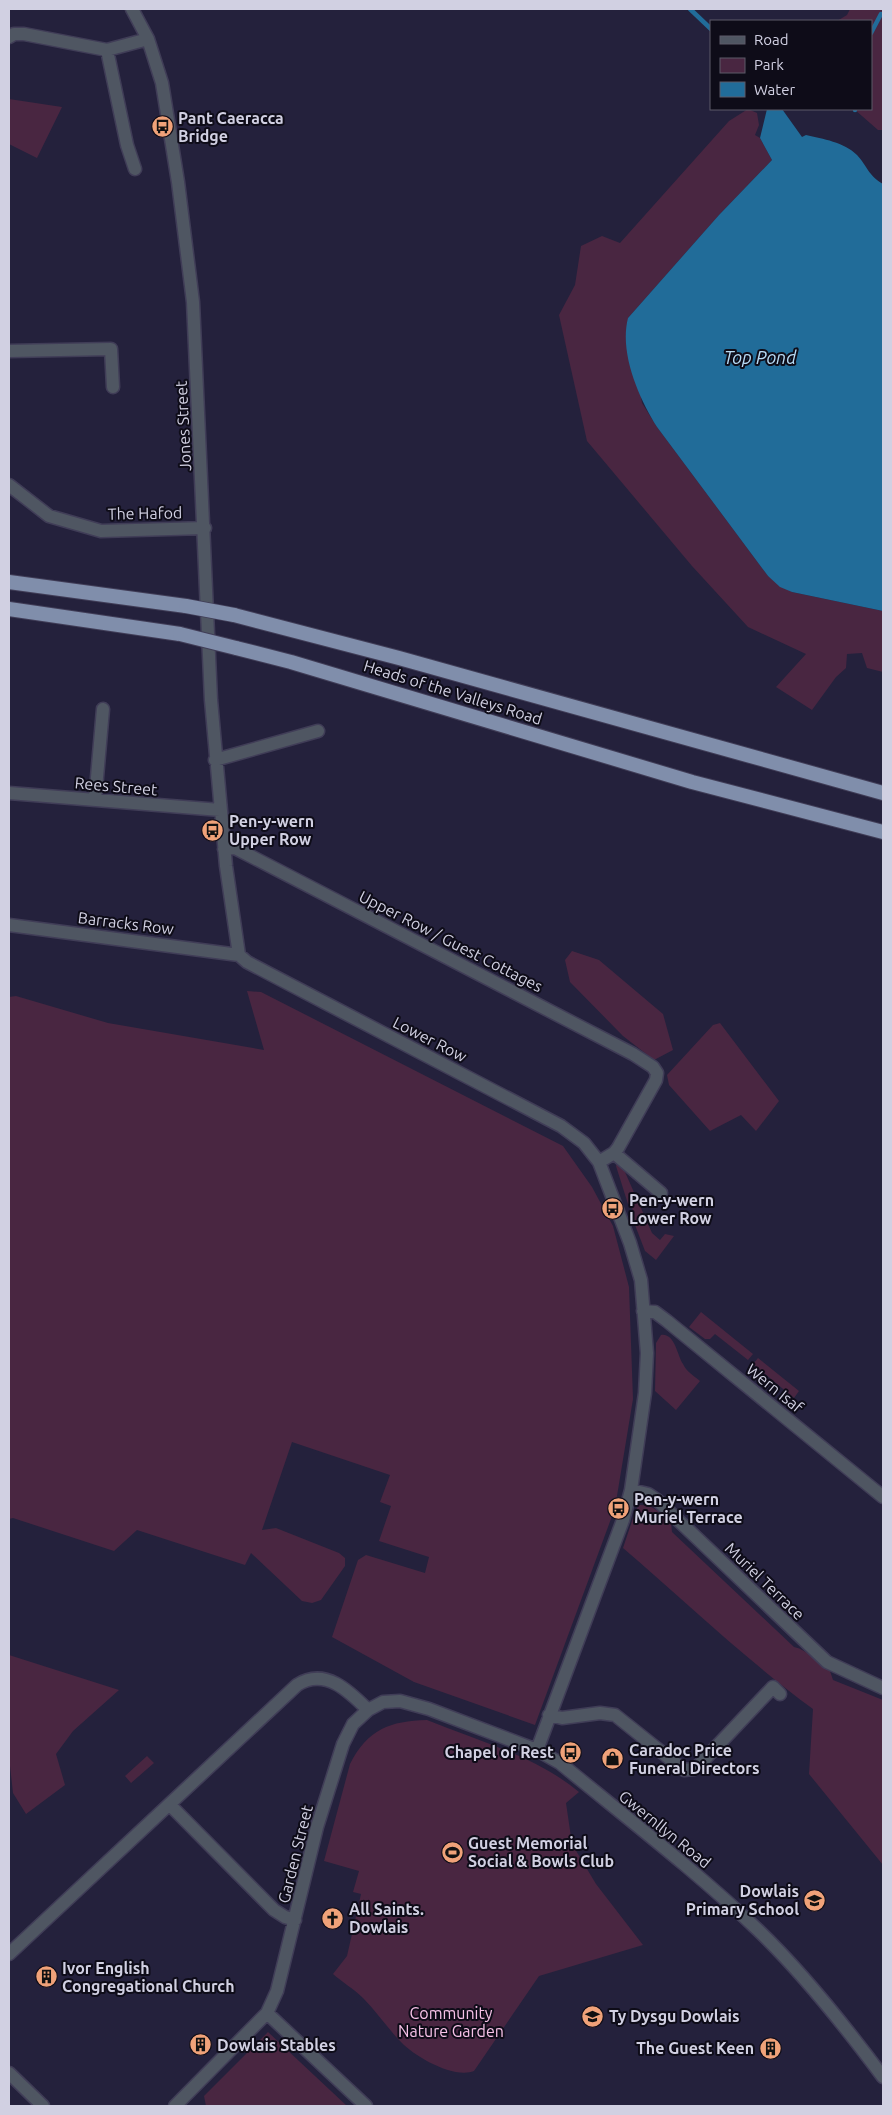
<svg xmlns="http://www.w3.org/2000/svg" width="892" height="2115" font-family="Ubuntu,sans-serif">
<style>
.green{fill:#492641}
.water{fill:#216c99}
.lines{fill:none;stroke-linecap:round;stroke-linejoin:round}
.stream{stroke:#216c99;stroke-width:4.5}
.minor-casing{stroke:#403d57;stroke-width:15}
.trunk-casing{stroke:#403d57;stroke-width:16}
.minor{stroke:#4f5662;stroke-width:12}
.trunk{stroke:#808eab;stroke-width:14}
.trunk-bridge-casing{stroke:#403d57;stroke-width:16;stroke-linecap:butt}
.trunk-bridge{stroke:#808eab;stroke-width:14}
.labels{text-anchor:middle;dominant-baseline:central;stroke-width:4;stroke-linejoin:round;paint-order:stroke}
.poi-label{font-size:16px;font-weight:bold;fill:#d1d0e2;stroke:#0e0c18;text-anchor:start}
.street-label{font-size:16px;fill:#d1d0e2;stroke:#0e0c18}
.park-label{font-size:16px;fill:#f7c2e8;stroke:#0e0c18}
.water-label{font-size:18px;font-style:italic;fill:#b8dcf6;stroke:#0e0c18}
</style>
<rect width="100%" height="100%" fill="#24213c"/>
<path class="green" d="M 850,9 L 883,9 L 883,130 L 878,130 L 854,109 L 871,109 L 871,21 L 837,21 L 847,15 Z
M 9,99 L 62,107 L 37,158 L 9,144 Z
M 748,109 L 757,113 L 759,125 L 755,135 L 760,138 L 772,160 L 719,215 L 628,318 L 642,403 L 657,427 L 768,576 L 792,592 L 883,611 L 883,672 L 867,668 L 862,653 L 847,654 L 846,668 L 836,677 L 812,710 L 776,687 L 806,654 L 748,627 L 692,566 L 587,441 L 559,315 L 575,285 L 581,246 L 602,236 L 620,243 L 729,121 Z
M 572,951 L 599,960 L 663,1014 L 673,1050 L 654,1060 L 623,1036 L 570,982 L 565,960 Z
M 247,991 L 261,992 L 563,1146 L 592,1187 L 613,1226 L 629,1287 L 633,1399 L 615,1508 L 535,1725 L 414,1682 L 332,1637 L 358,1560 L 366,1555 L 425,1573 L 429,1557 L 379,1541 L 391,1506 L 380,1502 L 390,1475 L 292,1442 L 262,1530 L 276,1528 L 339,1553 L 345,1558 L 345,1566 L 321,1600 L 312,1603 L 302,1601 L 251,1553 L 245,1565 L 137,1530 L 114,1551 L 13,1518 L 9,1519 L 9,997 L 16,996 L 108,1023 L 264,1050 Z
M 720,1023 L 779,1101 L 756,1131 L 741,1115 L 710,1131 L 669,1085 L 667,1075 L 713,1025 Z
M 617,1163 L 621,1163 L 652,1233 L 660,1240 L 665,1234 L 674,1236 L 656,1260 L 645,1251 L 630,1212 L 633,1211 L 631,1203 L 628,1204 L 616,1166 Z
M 701,1312 L 753,1354 L 748,1360 L 715,1334 L 710,1339 L 705,1339 L 689,1327 Z
M 661,1335 C 675,1333 677,1355 683,1364 C 686,1371 694,1376 700,1381 L 676,1410 L 655,1391 L 656,1343 Z
M 758,1358 L 799,1391 L 794,1398 L 753,1364 Z
M 639,1505 C 654,1504 661,1514 671,1523 L 672,1532 L 794,1647 C 809,1650 816,1663 830,1671 L 833,1680 L 883,1700 L 883,1865 L 809,1774 L 813,1709 C 746,1660 686,1602 623,1548 L 635,1512 Z
M 9,1655 L 119,1690 L 73,1731 L 56,1754 L 65,1785 L 26,1814 L 13,1793 L 9,1757 Z
M 427,1720 C 478,1741 536,1756 579,1792 L 566,1803 L 572,1844 L 596,1884 L 643,1945 L 539,1976 L 474,2071 C 454,2079 415,2057 401,2042 C 388,2029 377,2012 363,1998 C 354,1989 342,1982 333,1974 L 347,1956 L 361,1894 L 353,1892 L 359,1871 L 324,1861 L 350,1764 C 368,1729 390,1721 427,1720 Z
M 147,1756 L 154,1763 L 131,1783 L 125,1776 Z
M 268,2032 L 347,2106 L 206,2106 L 204,2096 Z"/>
<path class="water" d="M 767,109 L 782,109 L 802,137 L 806,135 C 823,139 844,142 857,155 C 868,167 867,174 883,184 L 883,611 L 792,592 L 780,587 L 768,576 L 657,427 C 639,398 619,353 628,318 L 719,215 L 772,160 L 760,138 Z"/>
<g class="lines">
<path class="stream" d="M 690,9 L 711,29
M 871,33 L 881,14
M 855,110 L 855,109"/>
<defs>
<path id="minor" d="M 132,9 L 148,39 L 162,83 L 178,182 L 193,302 L 211,700 L 226,866 L 239,955 L 247,962 L 561,1126 L 584,1143 L 599,1162 L 630,1243 L 641,1280 L 647,1353 L 645,1393 L 631,1490 L 623,1520 L 537,1750
M 9,37 L 14,34 L 24,34 L 107,50 L 148,39
M 107,50 L 127,145 L 135,169
M 9,351 L 111,349 L 113,387
M 9,485 L 49,516 L 101,531 L 205,528
M 215,760 L 318,731
M 9,793 L 220,810
M 95,800 L 103,709
M 224,849 L 235,848 L 633,1054 L 653,1067 L 657,1073 L 656,1080 L 618,1148 L 614,1153 L 599,1162
M 9,925 L 239,955
M 614,1153 L 661,1193
M 643,1311 L 655,1312 L 667,1321 L 883,1497
M 631,1490 L 648,1494 L 657,1500 L 827,1662 L 883,1688
M 549,1715 L 562,1718 L 600,1713 L 615,1715 L 684,1770 L 694,1769 L 700,1764 L 773,1687 L 780,1694
M 170,1805 L 274,1910 L 285,1917 L 295,1920
M 9,1954 L 297,1685 C 325,1667 349,1691 368,1710
M 267,2013 L 366,2106
M 9,2073 L 43,2106
M 175,2106 L 267,2013 L 277,1991 L 317,1827 L 343,1744 L 353,1724 L 368,1710 L 383,1702 L 400,1701 L 429,1709 L 537,1750 L 560,1763 C 627,1818 696,1871 758,1930 C 804,1974 845,2026 883,2077"/>
<path id="trunk" d="M 9,582 L 186,606
M 9,609 L 180,634
M 234,615 L 399,658 L 883,793
M 236,648 L 291,662 L 692,782 L 883,832"/>
</defs>
<use href="#minor" class="minor-casing"/>
<use href="#trunk" class="trunk-casing"/>
<use href="#minor" class="minor"/>
<use href="#trunk" class="trunk"/>
<defs>
<path id="trunk-bridge" d="M 186,606 L 234,615
M 180,634 L 236,648"/>
</defs>
<use href="#trunk-bridge" class="trunk-bridge-casing"/>
<use href="#trunk-bridge" class="trunk-bridge"/>
</g>
<defs>
<symbol id="bus-disc" viewBox="-11 -11 22 22"><circle r="9.5" fill="#f0a279" stroke="#0e0c18"/><path d="M-5-6H5V4H4V6H2V4H-2V6H-4V4H-5ZM-3.5-4V0h7V-4ZM-3.5 1.2v1.5H-2V1.2ZM2 1.2v1.5H3.5V1.2Z" fill="#111"/></symbol>
<symbol id="shop-disc" viewBox="-11 -11 22 22"><circle r="9.5" fill="#f0a279" stroke="#0e0c18"/><path d="M-5-2.5h2.3a2.7 3.5 0 0 1 5.4 0H5L5.5 6h-11ZM-1.5-2.5h3a1.5 2.3 0 0 0-3 0Z" fill="#111"/></symbol>
<symbol id="stadium-disc" viewBox="-11 -11 22 22"><circle r="9.5" fill="#f0a279" stroke="#0e0c18"/><path d="M0-5a6.5 5 0 1 0 0 10a6.5 5 0 1 0 0-10ZM-3.5-1.8h7v3.6h-7Z" fill="#111"/></symbol>
<symbol id="school-disc" viewBox="-11 -11 22 22"><circle r="9.5" fill="#f0a279" stroke="#0e0c18"/><path d="M0-5L7-2L0 1L-7-2ZM-4 1L0 2.5L4 1V4Q0 6-4 4Z" fill="#111"/></symbol>
<symbol id="church-disc" viewBox="-11 -11 22 22"><circle r="9.5" fill="#f0a279" stroke="#0e0c18"/><path d="M-1.2-6h2.4v3.5h3.3v2.4h-3.3V6h-2.4V-.1h-3.3v-2.4h3.3Z" fill="#111"/></symbol>
<symbol id="building-disc" viewBox="-11 -11 22 22"><circle r="9.5" fill="#f0a279" stroke="#0e0c18"/><path d="M-4-6H4V6H1V3H-1V6H-4ZM-2.5-4.3h1.7v1.8h-1.7ZM.8-4.3h1.7v1.8H.8ZM-2.5-1h1.7V.8h-1.7ZM.8-1h1.7V.8H.8Z" fill="#111"/></symbol>
</defs>
<g fill-rule="evenodd">
<use href="#bus-disc" x="150" y="114" width="25" height="25"/>
<use href="#bus-disc" x="200" y="818" width="25" height="25"/>
<use href="#bus-disc" x="600" y="1196" width="25" height="25"/>
<use href="#bus-disc" x="606" y="1496" width="25" height="25"/>
<use href="#bus-disc" x="558" y="1740" width="25" height="25"/>
<use href="#shop-disc" x="600" y="1746" width="25" height="25"/>
<use href="#stadium-disc" x="440" y="1840" width="25" height="25"/>
<use href="#school-disc" x="802" y="1888" width="25" height="25"/>
<use href="#church-disc" x="320" y="1906" width="25" height="25"/>
<use href="#building-disc" x="34" y="1964" width="25" height="25"/>
<use href="#school-disc" x="580" y="2004" width="25" height="25"/>
<use href="#building-disc" x="188" y="2032" width="25" height="25"/>
<use href="#building-disc" x="758" y="2036" width="25" height="25"/>
</g>
<g class="labels">
<g class="poi-label">
<text x="178" y="118">Pant Caeracca<tspan x="178" dy="18">Bridge</tspan></text>
<text x="229" y="821">Pen-y-wern<tspan x="229" dy="18">Upper Row</tspan></text>
<text x="629" y="1200">Pen-y-wern<tspan x="629" dy="18">Lower Row</tspan></text>
<text x="634" y="1499">Pen-y-wern<tspan x="634" dy="18">Muriel Terrace</tspan></text>
<text x="629" y="1750">Caradoc Price<tspan x="629" dy="18">Funeral Directors</tspan></text>
<text x="554" y="1752" text-anchor="end">Chapel of Rest</text>
<text x="468" y="1843">Guest Memorial<tspan x="468" dy="18">Social &amp; Bowls Club</tspan></text>
<text x="799" y="1891" text-anchor="end">Dowlais<tspan x="799" dy="18">Primary School</tspan></text>
<text x="349" y="1909">All Saints.<tspan x="349" dy="18">Dowlais</tspan></text>
<text x="62" y="1968">Ivor English<tspan x="62" dy="18">Congregational Church</tspan></text>
<text x="609" y="2016">Ty Dysgu Dowlais</text>
<text x="217" y="2045">Dowlais Stables</text>
<text x="754" y="2048" text-anchor="end">The Guest Keen</text>
</g>
<g class="street-label">
<text transform="translate(183 426) rotate(-93)">Jones Street</text>
<text transform="translate(145 513) rotate(-1)">The Hafod</text>
<text transform="translate(453 692) rotate(17)">Heads of the Valleys Road</text>
<text transform="translate(116 786) rotate(5)">Rees Street</text>
<text transform="translate(126 923) rotate(7)">Barracks Row</text>
<text transform="translate(451 941) rotate(27)">Upper Row / Guest Cottages</text>
<text transform="translate(430 1039) rotate(27)">Lower Row</text>
<text transform="translate(775 1388) rotate(39)">Wern Isaf</text>
<text transform="translate(765 1581) rotate(44)">Muriel Terrace</text>
<text transform="translate(665 1829) rotate(39)">Gwernllyn Road</text>
<text transform="translate(295 1854) rotate(-76)">Garden Street</text>
</g>
<g class="park-label">
<text x="451" y="2013">Community<tspan x="451" dy="18">Nature Garden</tspan></text>
</g>
<g class="water-label">
<text x="760" y="357">Top Pond</text>
</g>
</g>
<rect width="892" height="2115" fill="none" stroke="#d1d0e2" stroke-width="20"/>
<rect x="710" y="20" width="162" height="90" fill="#0e0c18" stroke="#5c5a69"/>
<rect x="720" y="36" width="25" height="8" fill="#4f5662" stroke="#5c5a69"/>
<text x="754" y="45" font-size="15" fill="#d1d0e2">Road</text>
<rect x="720" y="58" width="25" height="15" fill="#492641" stroke="#5c5a69"/>
<text x="754" y="70" font-size="15" fill="#d1d0e2">Park</text>
<rect x="720" y="82" width="25" height="15" fill="#216c99" stroke="#5c5a69"/>
<text x="754" y="95" font-size="15" fill="#d1d0e2">Water</text>
</svg>
